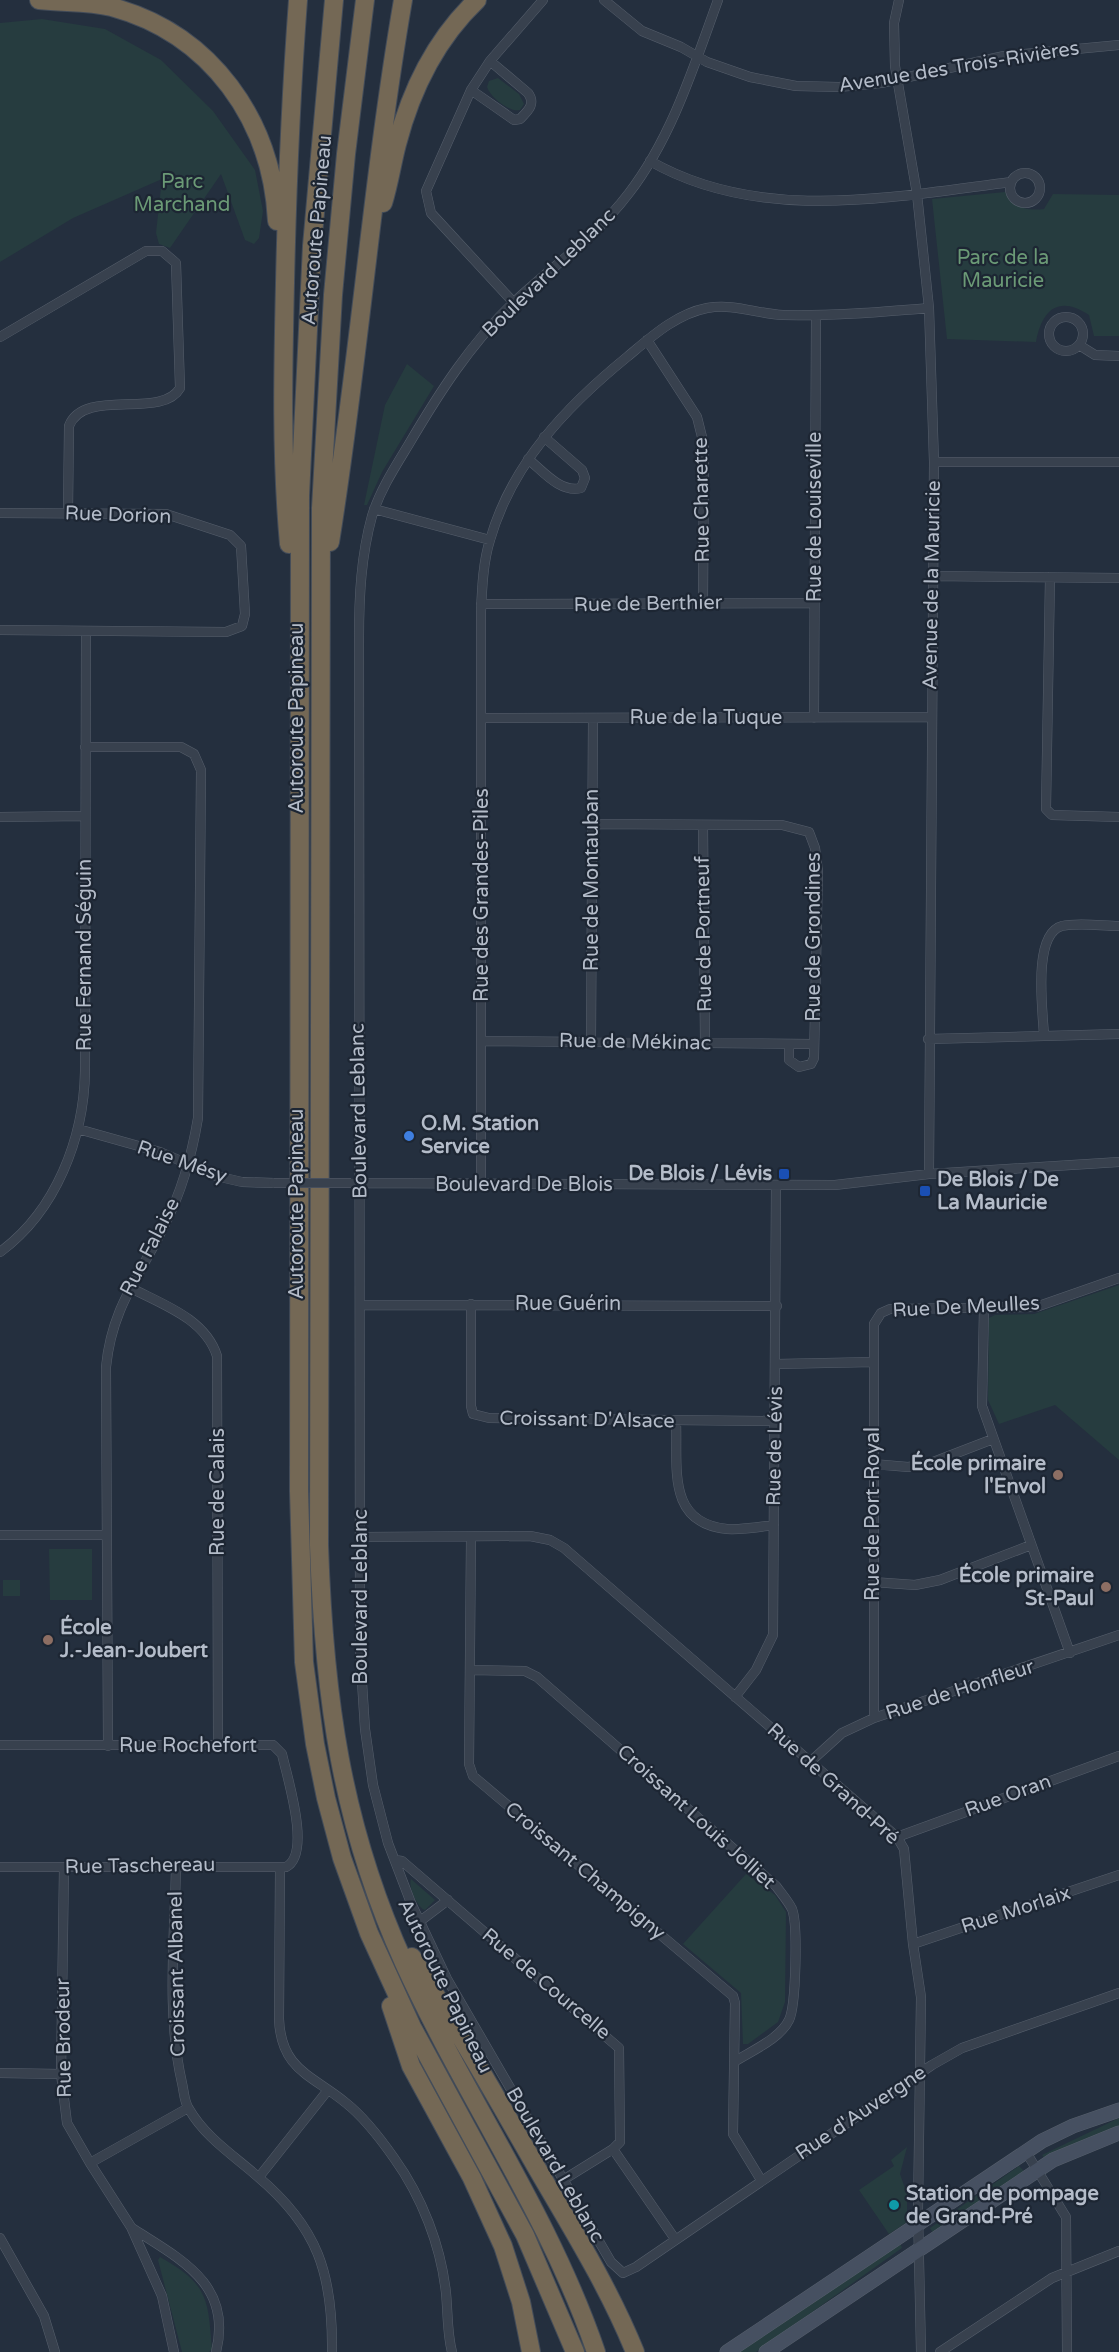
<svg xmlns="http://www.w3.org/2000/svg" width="1119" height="2352" font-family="'Varela Round',sans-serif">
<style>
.green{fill:#263c3f}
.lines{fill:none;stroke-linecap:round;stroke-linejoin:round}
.street-casing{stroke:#565f6c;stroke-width:10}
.secondary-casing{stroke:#565f6c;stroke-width:15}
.highway-casing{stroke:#434c59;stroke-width:20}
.street{stroke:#38414e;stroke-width:9}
.secondary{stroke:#465061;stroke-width:14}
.highway{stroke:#746855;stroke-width:18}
.street-bridge-casing{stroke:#565f6c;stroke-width:10;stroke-linecap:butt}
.street-bridge{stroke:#38414e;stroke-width:9}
.shop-dot{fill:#3f7fe0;stroke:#1d2633;stroke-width:2}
.transit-dot{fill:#1a4fb4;stroke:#1d2633;stroke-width:2}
.education-dot{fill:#8d6e63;stroke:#1d2633;stroke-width:2}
.culture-dot{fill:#0f9aa8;stroke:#1d2633;stroke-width:2}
.labels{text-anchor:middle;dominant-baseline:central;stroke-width:4.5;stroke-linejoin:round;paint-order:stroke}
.street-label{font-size:20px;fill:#b4bcc9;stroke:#1d2633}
.park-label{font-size:20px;fill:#6b9a76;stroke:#1d2633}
.poi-label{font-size:20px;font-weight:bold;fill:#b4bcc9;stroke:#1d2633;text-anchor:start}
</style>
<rect width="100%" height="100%" fill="#242f3e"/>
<path class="green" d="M 42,19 L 105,29 L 161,60 L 213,111 L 255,170 L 263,211 L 259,238 L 254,244 L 245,240 L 221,174 L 170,248 L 159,244 L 156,233 L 162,179 L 73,218 L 0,262 L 0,23 Z
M 498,78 L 519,94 L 524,104 L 520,110 C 510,113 490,97 487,87 L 489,81 Z
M 1005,192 C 1016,208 1026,211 1044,209 L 1053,194 L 1119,195 L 1119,336 L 1094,336 L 1089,315 C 1059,295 1042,309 1036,342 L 947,339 L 932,199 Z
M 407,364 L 434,386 L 382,472 L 367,505 L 364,505 L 385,405 Z
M 1119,1285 L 1119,1460 L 1055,1405 L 999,1424 L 988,1400 L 989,1318 L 995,1315 L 1034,1314 Z
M 49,1549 L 92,1549 L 92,1600 L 50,1600 Z
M 3,1580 L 20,1580 L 20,1596 L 3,1596 Z
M 746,1874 L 775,1895 L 786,1912 L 785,2002 L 778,2022 L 748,2044 L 743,2044 L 741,1993 L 683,1944 Z
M 411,1879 L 435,1900 L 425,1910 C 417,1908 408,1886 411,1879 Z
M 1119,2118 L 1119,2128 L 1071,2145 L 1045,2159 L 1042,2155 Z
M 907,2147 L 900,2174 L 907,2194 L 907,2222 L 889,2234 L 859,2190 L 894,2166 L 891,2160 Z
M 1019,2166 L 1025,2172 L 933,2233 L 930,2228 Z
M 900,2243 L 902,2248 L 756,2352 L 738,2352 Z
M 160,2257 C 208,2284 208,2298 212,2349 L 209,2352 L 182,2352 L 158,2260 Z"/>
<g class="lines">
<defs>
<path id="street" d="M 604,0 L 642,31 L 681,47 L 707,62 L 750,77 L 796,86 L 839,87 L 881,83 L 1004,56 L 1119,45
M 718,0 C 694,66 672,137 629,193 C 594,239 555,264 514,302 C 471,343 439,393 409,444 C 395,467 380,490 372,516 C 361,556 359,597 359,638 L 360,1651 L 365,1729 L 373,1785 L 388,1843 L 411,1903 L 447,1979 L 611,2262 L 623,2273 L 636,2267 L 932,2065 L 962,2048 L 1119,1993
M 899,0 L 894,23 L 895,66 L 917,194 L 929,308 L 934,462 L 929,1174
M 471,90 L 514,120 L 520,119 C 528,111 536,104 528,93 L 490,61
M 650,161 C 760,224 892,197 1011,182
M1010 188a15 15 0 1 1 30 0a15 15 0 1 1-30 0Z
M 514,303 L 431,213 L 426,191 L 471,90 L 490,61 L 543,0
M1049 334a17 17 0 1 1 34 0a17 17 0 1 1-34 0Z
M 0,337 L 146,251 L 162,251 L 176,263 L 180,388 C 162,420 84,387 69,426 L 68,513
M 647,340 L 697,417 L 704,445 L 703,604
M 1079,345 L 1095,355 L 1119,356
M 528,459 C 543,471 560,493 581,488 L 585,478 L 582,470 L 544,437
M 934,462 L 1119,462
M 374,509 L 490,540
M 0,513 L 166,514 L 230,535 L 241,546 L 245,614 L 242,626 L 226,632 L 0,630
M 932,576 L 1119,578
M 1050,577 L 1046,809 L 1052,815 L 1119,817
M 481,604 L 814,603
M 482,718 L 930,717
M 814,718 L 816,316
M 85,747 L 181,747 L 194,754 L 201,770 L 198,1118 C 192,1154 182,1191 165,1224 C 140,1276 112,1306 106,1367 L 108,1746
M 0,817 L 85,816
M 592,824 L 782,825 L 809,832 L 815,848 L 818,871 L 814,1058 L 811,1064 L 799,1067 L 789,1060 L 789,1044
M 703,825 L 705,1043
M 1044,1036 C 1043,1012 1032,934 1062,926 C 1079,922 1102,926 1119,926
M 928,1039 L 1119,1034
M 482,1041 L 814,1044
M 591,1042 L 593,718
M 78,1129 L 160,1152 L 216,1176 L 242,1182 L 274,1183
M 357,1183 L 835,1185 L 929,1174 L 1119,1162
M 481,1185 L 481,612 C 482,589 483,562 490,540 C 512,463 567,406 627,357 C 651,337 676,314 707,308 C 734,303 757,314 783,315 C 832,316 880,312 929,308
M 0,1252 C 56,1211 84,1138 85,1071 L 86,631
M 129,1287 C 161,1304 205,1318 217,1356 L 218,1745
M 471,1304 L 471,1406 L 473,1414 L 489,1418 L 775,1421
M 360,1305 L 777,1306
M 984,1308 L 982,1406 L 1070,1653
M 776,1364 L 874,1362
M 676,1422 C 678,1467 666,1523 727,1529 C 742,1530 759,1527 774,1525
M 873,1464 L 908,1467 L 928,1464 L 993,1439
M 0,1535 L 106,1535
M 361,1537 L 530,1536 L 550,1540 L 564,1548 L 897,1837 L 904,1849 L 913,1944 L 921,1997 L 918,2211 L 921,2352
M 471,1537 L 469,1764 L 473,1776 L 733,1996 L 735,2003 L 733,2134 L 761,2180
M 873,1582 L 915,1585 L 940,1580 L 1031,1545
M 471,1670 L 525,1671 L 537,1677 L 776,1886 C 781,1893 788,1901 792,1909 C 798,1924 796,2006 789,2020 C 780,2039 751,2051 734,2062
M 735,1697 L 756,1670 L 773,1635 L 776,1185
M 874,1718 L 874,1324 L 881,1313 L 890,1309 L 1036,1307 L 1119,1278
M 0,1745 L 273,1745 L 282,1754 C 287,1777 312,1854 286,1867 L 0,1867
M 810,1762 L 842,1733 L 874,1718 L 1119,1635
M 897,1837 L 1119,1756
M 395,1860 L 402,1861 L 619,2048 L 620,2142 L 613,2149 L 563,2180
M 176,1865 C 175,1936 166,2013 182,2083 C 184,2091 184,2102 189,2109 C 205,2137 233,2155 257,2176 C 318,2227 333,2274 332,2352
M 64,1867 L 61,2074 L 67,2123 L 90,2163 L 131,2227 L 162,2296 L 174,2352
M 280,1867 L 279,2019 C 281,2070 312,2075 346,2103 C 365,2118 380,2138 394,2158 C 422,2197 441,2246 446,2293 C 448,2313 447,2333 452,2352
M 419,1922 L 448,1900
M 913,1944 L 1119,1875
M 0,2073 L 61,2074
M 613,2149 L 675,2239
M 1026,2152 L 1066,2217 L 1067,2352
M 90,2163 L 188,2108
M 259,2177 L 328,2090
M 132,2228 C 180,2259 233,2284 216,2352
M 0,2238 L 44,2316 L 55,2352
M 940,2352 L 1052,2278 L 1119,2251"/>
<path id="secondary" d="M 727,2352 L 1042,2141 L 1073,2126 L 1119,2110
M 766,2352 L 1053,2160 L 1119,2133"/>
<path id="highway" d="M 39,0 C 64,3 87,1 112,7 C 211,34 272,120 277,221
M 334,0 L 312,246 L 300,496 L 299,1491 L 304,1662 L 315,1744 L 326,1798 L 342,1858 L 369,1933 L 412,2027 L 525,2235 L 575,2352
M 365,0 L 346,154 L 333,295 L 321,508 L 319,1545 C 324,1696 341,1824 404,1963 C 464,2095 549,2214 596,2352
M 383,203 C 389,184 392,163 397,144 C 411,90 436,39 477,0
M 330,542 C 359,362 372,180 403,0
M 289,544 C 281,457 283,370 285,283 C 287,189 291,94 298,0
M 412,1957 C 456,2027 497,2098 538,2170 C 573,2230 609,2288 635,2352
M 391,2006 L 411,2066 L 472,2178 L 503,2246 L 521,2302 L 531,2352"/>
</defs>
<use href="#street" class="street-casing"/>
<use href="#secondary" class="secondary-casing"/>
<use href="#highway" class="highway-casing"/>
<use href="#street" class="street"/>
<use href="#secondary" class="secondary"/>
<use href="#highway" class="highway"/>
<defs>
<path id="street-bridge" d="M 274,1183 L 351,1183"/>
</defs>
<use href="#street-bridge" class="street-bridge-casing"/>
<use href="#street-bridge" class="street-bridge"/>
</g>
<circle class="shop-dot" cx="409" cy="1136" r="6"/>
<g class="transit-dot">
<rect x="778" y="1168" width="12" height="12" rx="3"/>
<rect x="919" y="1185" width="12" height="12" rx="3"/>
</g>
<g class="education-dot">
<circle cx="1058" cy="1475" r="6"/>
<circle cx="1106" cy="1587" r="6"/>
<circle cx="48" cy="1640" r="6"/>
</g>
<circle class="culture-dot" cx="894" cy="2205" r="6"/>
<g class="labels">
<g class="street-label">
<text transform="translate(959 67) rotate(-9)">Avenue des Trois-Rivières</text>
<text transform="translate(317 230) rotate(-85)">Autoroute Papineau</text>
<text transform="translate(549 273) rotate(-44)">Boulevard Leblanc</text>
<text transform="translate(702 500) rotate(-91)">Rue Charette</text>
<text transform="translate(118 515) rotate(2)">Rue Dorion</text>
<text transform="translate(815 517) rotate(-90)">Rue de Louiseville</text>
<text transform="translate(932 585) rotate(-89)">Avenue de la Mauricie</text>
<text transform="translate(648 604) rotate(-1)">Rue de Berthier</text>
<text transform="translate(297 718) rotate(-90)">Autoroute Papineau</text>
<text x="706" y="718">Rue de la Tuque</text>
<text transform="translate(592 880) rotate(-90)">Rue de Montauban</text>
<text transform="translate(482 895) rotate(-90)">Rue des Grandes-Piles</text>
<text transform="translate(704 934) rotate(-91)">Rue de Portneuf</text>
<text transform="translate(814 937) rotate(-90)">Rue de Grondines</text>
<text transform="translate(85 955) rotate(-90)">Rue Fernand Séguin</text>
<text transform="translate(635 1042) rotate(1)">Rue de Mékinac</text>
<text transform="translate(359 1111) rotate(-91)">Boulevard Leblanc</text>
<text transform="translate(182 1162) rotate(19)">Rue Mésy</text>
<text x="524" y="1185">Boulevard De Blois</text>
<text transform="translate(297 1204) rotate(-90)">Autoroute Papineau</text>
<text transform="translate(150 1247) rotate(-63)">Rue Falaise</text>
<text x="568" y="1304">Rue Guérin</text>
<text transform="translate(966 1307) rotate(-3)">Rue De Meulles</text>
<text transform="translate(587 1420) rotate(1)">Croissant D'Alsace</text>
<text transform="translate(775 1446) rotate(-89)">Rue de Lévis</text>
<text transform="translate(218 1492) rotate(-90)">Rue de Calais</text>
<text transform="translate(873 1514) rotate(-90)">Rue de Port-Royal</text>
<text transform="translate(361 1597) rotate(-90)">Boulevard Leblanc</text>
<text transform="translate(960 1690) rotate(-18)">Rue de Honfleur</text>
<text x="188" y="1746">Rue Rochefort</text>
<text transform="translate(833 1784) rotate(42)">Rue de Grand-Pré</text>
<text transform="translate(1008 1796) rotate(-20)">Rue Oran</text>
<text transform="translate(696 1817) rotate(42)">Croissant Louis Jolliet</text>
<text transform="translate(140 1866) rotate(-1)">Rue Taschereau</text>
<text transform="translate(585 1871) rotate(40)">Croissant Champigny</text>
<text transform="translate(1016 1910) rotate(-18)">Rue Morlaix</text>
<text transform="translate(177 1974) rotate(-91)">Croissant Albanel</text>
<text transform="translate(546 1984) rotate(40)">Rue de Courcelle</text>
<text transform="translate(445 1986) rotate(64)">Autoroute Papineau</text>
<text transform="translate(64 2038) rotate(-91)">Rue Brodeur</text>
<text transform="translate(861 2113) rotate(-34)">Rue d'Auvergne</text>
<text transform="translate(555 2165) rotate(60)">Boulevard Leblanc</text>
</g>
<g class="park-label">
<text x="182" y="182">Parc<tspan x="182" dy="23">Marchand</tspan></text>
<text x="1003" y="258">Parc de la<tspan x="1003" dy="23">Mauricie</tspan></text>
</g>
<g class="poi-label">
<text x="421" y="1124">O.M. Station<tspan x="421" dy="23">Service</tspan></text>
<text x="772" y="1174" text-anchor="end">De Blois / Lévis</text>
<text x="937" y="1180">De Blois / De<tspan x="937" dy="23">La Mauricie</tspan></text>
<text x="1046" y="1464" text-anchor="end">École primaire<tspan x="1046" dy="23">l'Envol</tspan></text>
<text x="1094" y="1576" text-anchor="end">École primaire<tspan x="1094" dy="23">St-Paul</tspan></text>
<text x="60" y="1628">École<tspan x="60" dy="23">J.-Jean-Joubert</tspan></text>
<text x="906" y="2194">Station de pompage<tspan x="906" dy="23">de Grand-Pré</tspan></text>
</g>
</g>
</svg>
